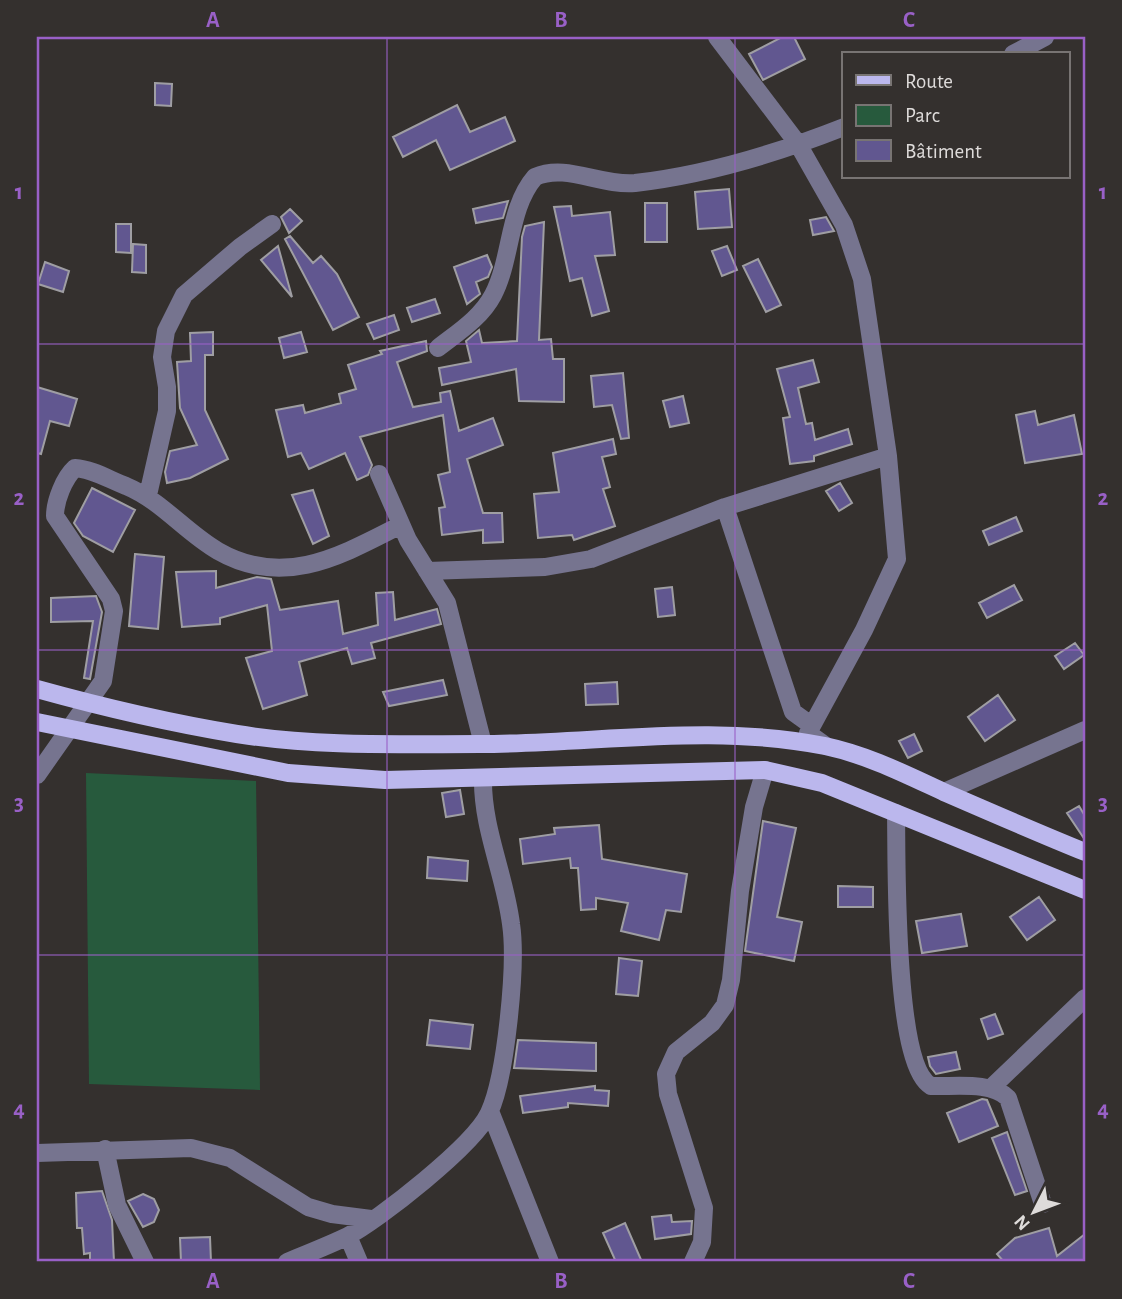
<svg xmlns="http://www.w3.org/2000/svg" width="1122" height="1299" font-family="'Alegreya Sans',sans-serif">
<style>
.green{fill:#275a3d}
.building{fill:#615790;stroke:#9f9ea3;stroke-width:2}
.lines{fill:none;stroke-linecap:round;stroke-linejoin:round}
.minor{stroke:#76748f;stroke-width:18}
.major{stroke:#bbb7ed;stroke-width:18}
.grid{fill:none;stroke:#9960c7;stroke-width:2;stroke-opacity:0.55}
.neatline{fill:none;stroke:#9960c7;stroke-width:2.5}
.grid-label{font-size:23px;text-anchor:middle;font-weight:bold;fill:#9960c7}
</style>
<rect width="100%" height="100%" fill="#34302e"/>
<path class="green" d="M 86,773 L 256,781 L 260,1090 L 89,1084 Z"/>
<path class="building" d="M 782,37 L 794,37 L 805,59 L 763,80 L 749,54 Z
M 155,83 L 172,84 L 171,106 L 155,105 Z
M 457,105 L 470,132 L 505,117 L 515,141 L 450,170 L 436,140 L 403,157 L 393,137 Z
M 729,189 L 732,227 L 698,229 L 695,192 Z
M 508,201 L 503,218 L 476,223 L 473,209 Z
M 645,203 L 667,203 L 667,242 L 645,242 Z
M 571,206 L 572,216 L 610,212 L 615,255 L 595,256 L 609,311 L 592,316 L 582,278 L 570,281 L 554,207 Z
M 290,209 L 302,221 L 289,233 L 281,217 Z
M 826,217 L 834,231 L 813,235 L 810,220 Z
M 544,222 L 539,340 L 551,339 L 553,359 L 564,359 L 564,402 L 519,401 L 516,369 L 442,385 L 439,368 L 471,362 L 466,341 L 479,330 L 482,343 L 517,341 L 522,237 L 525,226 Z
M 116,224 L 131,224 L 131,253 L 116,252 Z
M 290,236 L 313,263 L 321,256 L 337,274 L 359,317 L 333,330 L 285,239 Z
M 133,244 L 146,245 L 146,273 L 132,272 Z
M 278,246 L 292,297 L 261,260 Z
M 727,246 L 737,270 L 722,276 L 712,251 Z
M 487,255 L 492,267 L 488,277 L 476,282 L 480,294 L 467,304 L 454,267 Z
M 758,259 L 781,305 L 766,312 L 743,266 Z
M 45,262 L 69,271 L 63,292 L 38,284 Z
M 435,299 L 440,313 L 412,322 L 407,308 Z
M 394,315 L 399,330 L 374,339 L 367,324 Z
M 213,332 L 213,355 L 205,355 L 205,410 L 228,459 L 190,478 L 167,483 L 165,472 L 170,451 L 197,445 L 180,408 L 177,362 L 191,361 L 190,333 Z
M 301,332 L 307,352 L 284,358 L 279,338 Z
M 426,341 L 427,351 L 397,362 L 413,407 L 441,402 L 440,393 L 450,391 L 459,431 L 493,418 L 503,445 L 467,459 L 483,513 L 502,513 L 503,542 L 483,543 L 483,530 L 442,535 L 439,508 L 445,507 L 438,475 L 450,472 L 443,415 L 360,437 L 372,465 L 368,475 L 357,480 L 345,453 L 309,469 L 301,453 L 288,457 L 276,410 L 303,405 L 305,413 L 341,403 L 339,394 L 356,389 L 348,365 L 382,354 L 380,351 Z
M 813,360 L 819,382 L 798,388 L 806,424 L 812,423 L 815,440 L 848,429 L 852,444 L 814,456 L 814,461 L 790,464 L 783,418 L 790,417 L 777,369 Z
M 623,373 L 629,438 L 621,439 L 612,405 L 594,407 L 591,376 Z
M 37,387 L 77,399 L 69,426 L 50,421 L 41,454 L 37,453 Z
M 683,396 L 689,423 L 670,427 L 663,401 Z
M 1035,411 L 1038,425 L 1074,415 L 1082,454 L 1025,463 L 1016,415 Z
M 613,439 L 616,454 L 602,457 L 610,487 L 603,489 L 615,526 L 574,540 L 572,535 L 538,538 L 534,494 L 559,492 L 553,453 Z
M 840,483 L 852,503 L 839,511 L 826,491 Z
M 92,488 L 135,510 L 113,552 L 83,536 L 74,523 Z
M 313,490 L 329,536 L 313,544 L 292,495 Z
M 1016,517 L 1022,531 L 989,545 L 983,531 Z
M 135,554 L 164,557 L 158,629 L 129,626 Z
M 216,571 L 216,588 L 257,577 L 271,579 L 280,610 L 338,601 L 343,634 L 378,625 L 376,593 L 393,592 L 395,620 L 437,609 L 441,624 L 371,643 L 375,658 L 352,664 L 347,648 L 299,662 L 307,695 L 263,709 L 246,658 L 272,651 L 267,605 L 220,618 L 220,624 L 182,627 L 176,572 Z
M 1014,585 L 1022,600 L 987,618 L 979,603 Z
M 672,587 L 675,615 L 658,617 L 655,589 Z
M 96,596 L 102,612 L 90,679 L 84,678 L 93,621 L 51,622 L 51,598 Z
M 1075,643 L 1084,655 L 1064,669 L 1055,656 Z
M 443,680 L 447,695 L 389,706 L 383,692 Z
M 617,682 L 618,704 L 586,705 L 585,684 Z
M 998,695 L 1015,720 L 985,741 L 968,717 Z
M 914,734 L 922,751 L 908,758 L 899,741 Z
M 460,790 L 464,814 L 446,817 L 442,793 Z
M 1079,806 L 1085,816 L 1085,840 L 1067,813 Z
M 763,821 L 796,828 L 777,917 L 802,922 L 794,961 L 745,951 Z
M 599,825 L 602,859 L 687,874 L 681,912 L 666,910 L 659,940 L 621,931 L 628,903 L 596,898 L 596,909 L 581,910 L 578,868 L 571,868 L 570,858 L 523,864 L 520,839 L 555,834 L 554,828 Z
M 428,857 L 468,861 L 467,881 L 427,878 Z
M 838,886 L 873,887 L 873,907 L 838,907 Z
M 1039,897 L 1055,920 L 1027,940 L 1010,917 Z
M 961,914 L 967,946 L 922,953 L 916,921 Z
M 619,958 L 642,961 L 638,996 L 616,994 Z
M 995,1014 L 1003,1034 L 988,1039 L 981,1019 Z
M 430,1020 L 473,1025 L 470,1049 L 427,1045 Z
M 518,1040 L 596,1043 L 596,1071 L 514,1068 Z
M 956,1052 L 960,1069 L 936,1074 L 930,1066 L 928,1057 Z
M 595,1086 L 595,1090 L 609,1091 L 608,1106 L 568,1103 L 568,1107 L 523,1113 L 520,1096 Z
M 982,1099 L 987,1100 L 998,1126 L 959,1142 L 947,1113 Z
M 1007,1132 L 1027,1191 L 1015,1195 L 992,1138 Z
M 102,1191 L 112,1220 L 114,1262 L 90,1262 L 90,1253 L 84,1254 L 82,1228 L 77,1228 L 76,1193 Z
M 143,1194 L 154,1199 L 159,1210 L 154,1222 L 143,1227 L 128,1201 Z
M 671,1215 L 672,1222 L 692,1221 L 691,1234 L 655,1239 L 652,1217 Z
M 625,1223 L 642,1262 L 616,1262 L 603,1233 Z
M 1049,1228 L 1057,1256 L 1085,1234 L 1085,1262 L 1004,1262 L 997,1254 L 1015,1238 Z
M 210,1237 L 211,1262 L 181,1262 L 180,1238 Z"/>
<g class="lines">
<path class="minor" d="M 717,37 L 798,144 L 844,225 L 862,279 L 888,456 L 897,559 L 864,630 L 808,733 L 826,746
M 1013,54 L 1045,37
M 438,348 C 457,333 481,318 493,295 C 512,259 508,208 535,177 C 566,163 600,186 635,183 C 705,175 778,153 844,127
M 379,474 L 408,540 L 447,603 L 483,744
M 148,495 L 167,411 L 167,387 L 162,357 L 166,331 L 184,295 L 240,247 L 272,224
M 427,571 L 545,567 L 591,559 L 725,507
M 811,725 L 793,712 L 725,507 L 888,456
M 37,775 L 103,681 L 114,611 L 111,599 L 55,516 C 55,501 64,478 75,468 C 92,469 110,480 126,486 C 162,501 185,532 218,551 C 284,589 342,555 401,525
M 944,792 L 1085,730
M 896,813 C 897,860 893,1065 931,1086 C 954,1087 991,1081 1008,1098 L 1043,1204
M 991,1088 L 1085,998
M 490,1111 L 550,1262
M 105,1149 L 117,1205 L 145,1262
M 37,1153 L 191,1148 L 230,1158 L 308,1207 L 332,1214 L 371,1219
M 348,1236 L 359,1262
M 287,1262 C 307,1254 327,1246 346,1237 C 379,1220 474,1145 489,1113 C 506,1077 517,964 511,924 C 505,875 482,828 483,778
M 693,1262 L 702,1242 L 704,1208 L 668,1094 L 666,1074 L 676,1052 L 712,1023 L 725,1005 L 731,980 L 740,891 L 754,807 L 765,770"/>
<path class="major" d="M 37,689 C 102,707 170,723 237,734 C 316,747 401,744 480,744 C 595,744 711,723 825,746 C 868,755 907,775 946,793 C 992,813 1038,833 1085,852
M 37,722 L 288,773 L 385,780 L 765,770 L 822,783 L 1085,890"/>
</g>
<path class="grid" d="M 387,37 L 387,1262M 735,37 L 735,1262M 37,344 L 1085,344M 37,650 L 1085,650M 37,955 L 1085,955"/>
<rect width="1122" height="1299" fill="none" stroke="#34302e" stroke-width="77"/>
<rect x="842" y="52" width="228" height="126" fill="#34302e" stroke="#787473" stroke-width="2"/>
<rect x="856" y="75" width="35" height="10" fill="#bbb7ed" stroke="#787473" stroke-width="2"/>
<text x="905" y="88" font-size="21" fill="#dedbda">Route</text>
<rect x="856" y="105" width="35" height="21" fill="#275a3d" stroke="#787473" stroke-width="2"/>
<text x="905" y="122" font-size="21" fill="#dedbda">Parc</text>
<rect x="856" y="140" width="35" height="21" fill="#615790" stroke="#787473" stroke-width="2"/>
<text x="905" y="158" font-size="21" fill="#dedbda">Bâtiment</text>
<g transform="translate(1034 1212) rotate(228)" stroke="#34302e" stroke-width="5" paint-order="stroke">
<path d="M0-5L12 26L0 18L-12 26Z" fill="#dedbda"/>
<text y="-10" font-size="19" font-weight="bold" text-anchor="middle" fill="#dedbda">N</text>
</g>
<rect x="38" y="38" width="1046" height="1222" class="neatline"/>
<g class="grid-label">
<text x="213" y="27">A</text>
<text x="561" y="27">B</text>
<text x="909" y="27">C</text>
<text x="19" y="199">1</text>
<text x="1103" y="199">1</text>
<text x="19" y="505">2</text>
<text x="1103" y="505">2</text>
<text x="19" y="810">3</text>
<text x="1103" y="810">3</text>
<text x="19" y="1116">4</text>
<text x="1103" y="1116">4</text>
<text x="213" y="1288">A</text>
<text x="561" y="1288">B</text>
<text x="909" y="1288">C</text>
</g>
</svg>
